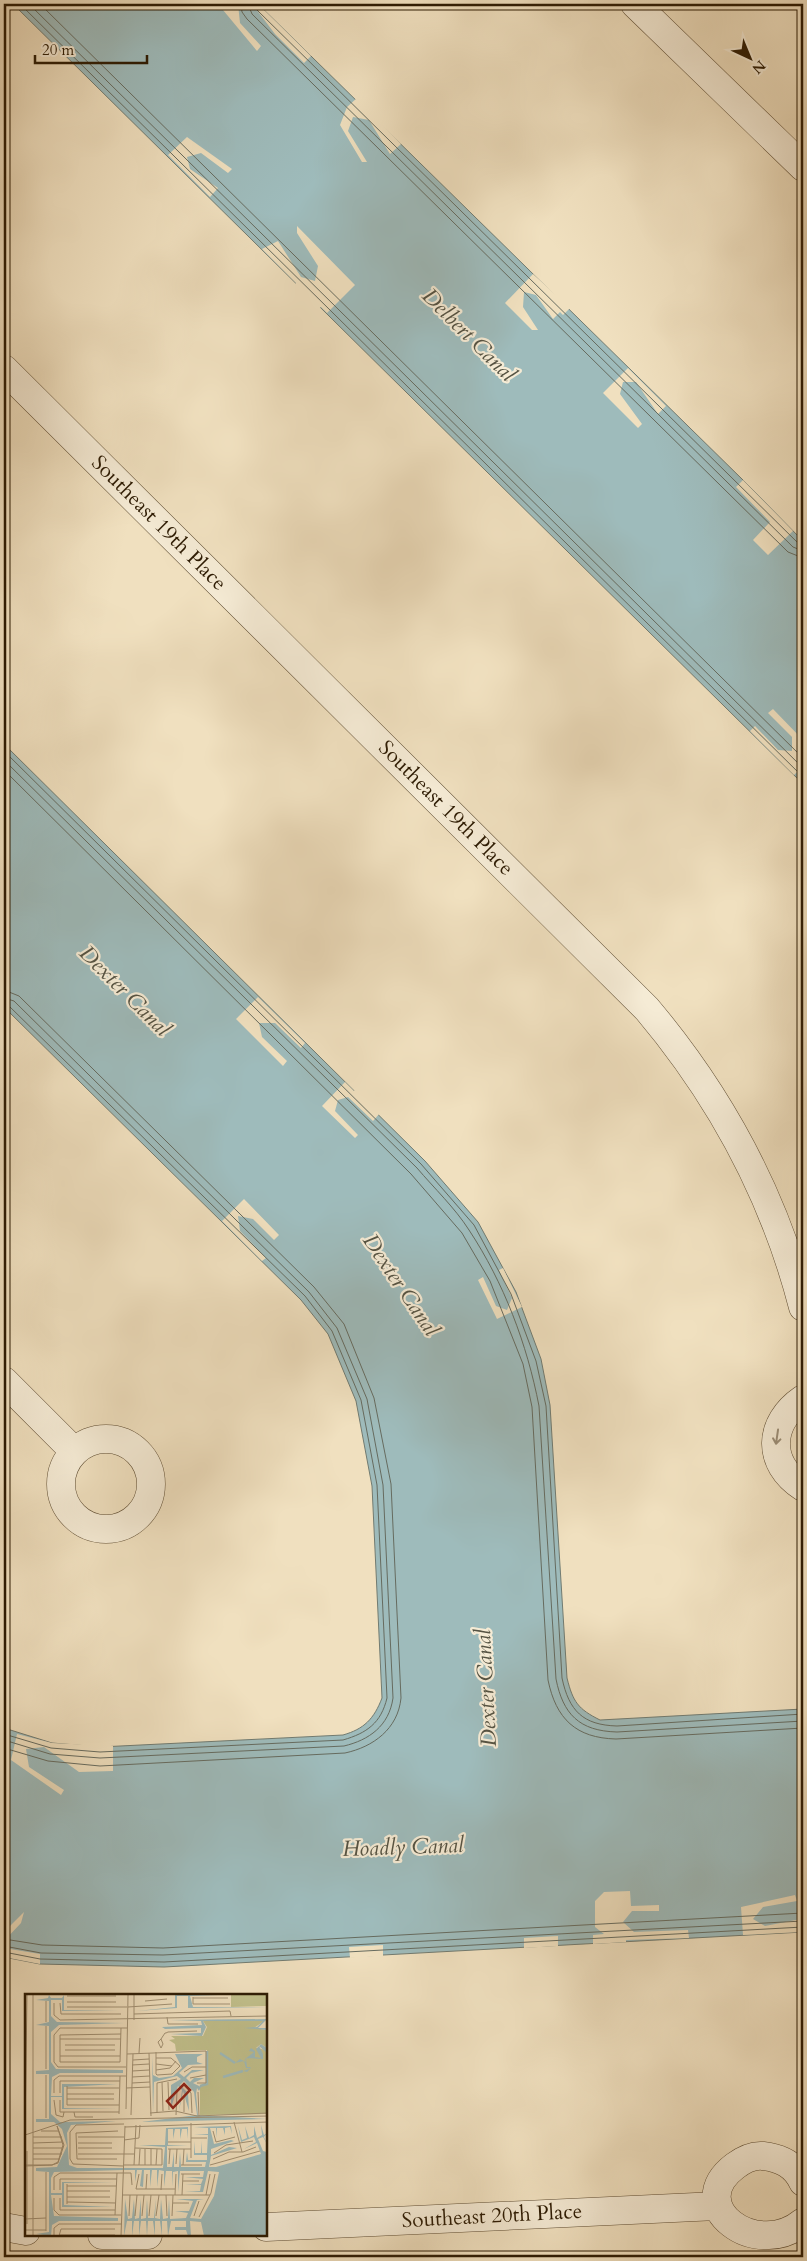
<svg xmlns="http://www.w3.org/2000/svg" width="807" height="2261" font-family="Cardo,serif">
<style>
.water{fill:#9ebbbb;stroke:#717b71}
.pier{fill:#f0e0bf}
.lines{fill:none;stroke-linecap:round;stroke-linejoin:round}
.shore{stroke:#666b5f;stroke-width:1}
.minor-casing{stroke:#5e4c32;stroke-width:29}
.minor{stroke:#f5ebd5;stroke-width:28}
.oneway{stroke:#9b8d76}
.labels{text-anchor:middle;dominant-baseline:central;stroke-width:4.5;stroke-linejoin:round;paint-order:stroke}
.street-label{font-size:21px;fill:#2d1b03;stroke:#f5ebd5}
.water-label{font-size:22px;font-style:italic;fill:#555343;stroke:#f5ebd5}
.inset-river{fill:none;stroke:#9ebbbb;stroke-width:2.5}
.inset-road{fill:none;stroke:#a29174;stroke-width:1}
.view{fill:#8f2418;fill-opacity:0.15;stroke:#8f2418;stroke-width:2.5}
.inset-edge{fill:none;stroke:#2d1b03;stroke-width:2.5}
</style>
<rect width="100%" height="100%" fill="#f0e0bf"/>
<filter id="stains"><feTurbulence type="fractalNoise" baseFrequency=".004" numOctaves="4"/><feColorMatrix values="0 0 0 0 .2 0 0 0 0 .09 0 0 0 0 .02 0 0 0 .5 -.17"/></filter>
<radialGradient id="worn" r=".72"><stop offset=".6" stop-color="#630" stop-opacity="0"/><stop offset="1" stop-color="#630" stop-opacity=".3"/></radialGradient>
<path class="water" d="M 13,4 L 258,4 L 743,480 L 803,541 L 803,784 Z
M 4,744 L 425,1161 L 478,1222 L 516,1292 L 541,1359 L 550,1405 L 567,1678 C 573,1702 578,1709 600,1720 L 803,1709 L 803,1932 L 164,1967 L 40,1964 L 4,1957 L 4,1728 L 52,1743 L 100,1747 L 343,1735 C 364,1729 374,1719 382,1698 L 372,1486 L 356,1401 L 328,1334 L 301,1300 L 4,1007 Z"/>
<path class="pier" d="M 218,4 L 238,4 L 240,23 L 261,46 L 257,51 Z
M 241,4 L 258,4 L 311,56 L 304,63 L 275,34 L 256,9 Z
M 357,98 L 401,144 L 390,154 L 369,120 L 353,117 L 348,131 L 367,162 L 362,162 L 340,125 L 347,107 Z
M 187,137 L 232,169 L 228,173 L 201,153 L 187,157 L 190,169 L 218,188 L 210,197 L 168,155 Z
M 297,226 L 355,285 L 327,313 L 321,307 L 318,309 L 295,285 L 296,283 L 262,249 L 278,241 L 301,277 L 315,281 L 318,266 L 297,233 Z
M 533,274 L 570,308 L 563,315 L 560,312 L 553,319 L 536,295 L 524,292 L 523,307 L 538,330 L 532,330 L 505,303 Z
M 628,368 L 666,406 L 658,414 L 636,382 L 623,382 L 620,394 L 642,424 L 638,428 L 603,393 Z
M 743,480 L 793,531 L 768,555 L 753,540 L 770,522 L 736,487 Z
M 773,709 L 803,740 L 803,766 L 794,775 L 750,731 L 755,726 L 778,750 L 792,751 L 792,737 L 768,713 Z
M 258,997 L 305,1043 L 301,1048 L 275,1023 L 259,1023 L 262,1037 L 287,1061 L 283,1066 L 236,1019 Z
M 345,1082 L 354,1091 L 356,1089 L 380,1113 L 373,1121 L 348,1097 L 338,1100 L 335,1111 L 358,1135 L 355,1138 L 322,1106 Z
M 244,1199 L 279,1235 L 274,1240 L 253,1219 L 238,1216 L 240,1231 L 266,1258 L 262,1261 L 222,1221 Z
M 503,1268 L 522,1307 L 497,1319 L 478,1280 L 483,1277 L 496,1306 L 507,1310 L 512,1298 L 499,1270 Z
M 17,1734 L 52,1743 L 113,1746 L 113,1771 L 79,1772 L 44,1747 L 26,1749 L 29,1767 L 64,1790 L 61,1795 L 11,1760 Z
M 630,1891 L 631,1906 L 659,1905 L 659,1911 L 632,1911 L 623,1922 L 634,1932 L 688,1930 L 689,1938 L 626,1940 L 626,1942 L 593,1944 L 593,1935 L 604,1934 L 595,1927 L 595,1901 L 604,1892 Z
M 795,1895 L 797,1901 L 763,1907 L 753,1919 L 765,1926 L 801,1919 L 801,1932 L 743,1935 L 741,1907 Z
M 24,1912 L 21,1923 L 4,1941 L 4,1932 Z
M 558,1936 L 558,1946 L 524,1948 L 524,1938 Z
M 383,1945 L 383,1956 L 350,1958 L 349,1947 Z
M 4,1948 L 40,1954 L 40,1964 L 4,1957 Z"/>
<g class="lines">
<path class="shore" d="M 20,4 L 803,777
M 29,4 L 803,768
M 40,4 L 803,758
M 241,4 L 242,12 L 247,19 L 788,552 L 803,558
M 248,4 L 252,14 L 793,547 L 803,551
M 254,4 L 256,9 L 798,543 L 803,544
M 4,751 L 421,1164 L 474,1225 L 511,1294 L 536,1361 L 546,1406 L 562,1678 C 569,1711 583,1725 617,1726 L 803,1714
M 4,760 L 417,1168 C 434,1188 455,1208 469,1230 C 504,1283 527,1344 539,1406 L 556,1679 C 563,1714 579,1731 617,1732 L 803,1721
M 4,770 L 411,1174 L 462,1233 L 490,1281 L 523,1364 L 532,1407 L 548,1680 C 556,1719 576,1738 616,1739 L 803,1728
M 4,990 L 19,996 L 314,1287 L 344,1324 L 374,1398 L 391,1484 L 401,1698 C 398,1729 373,1747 345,1753 L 100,1766 L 48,1761 L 4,1748
M 4,998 L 14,1001 L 309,1292 L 337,1328 L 367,1399 L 383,1485 L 393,1698 C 389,1726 369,1740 344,1746 L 100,1758 L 50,1754 L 4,1740
M 4,1004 L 9,1006 L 305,1296 L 332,1331 L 361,1400 L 377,1485 L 387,1698 C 381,1723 367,1733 343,1740 L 100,1752 L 51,1748 L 4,1734
M 4,1939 L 42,1945 L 163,1948 L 803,1913
M 4,1946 L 41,1953 L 163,1955 L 803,1921
M 4,1952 L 40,1959 L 164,1962 L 803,1927"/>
<defs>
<path id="minor" d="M 635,4 L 803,167
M 4,369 L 647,1009 C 722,1098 774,1195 803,1307
M 4,1381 L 74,1451
M 803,1399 C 768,1423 766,1463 803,1487
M61 1484a45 45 0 1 1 90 0a45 45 0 1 1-90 0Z
M 803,2182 C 795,2165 781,2158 763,2156 C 753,2155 743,2160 735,2166 C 682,2206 756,2261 803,2222
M 4,2227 L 26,2231
M 266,2227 L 717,2206
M 102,2235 L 148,2235"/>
</defs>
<use href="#minor" class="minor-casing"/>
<use href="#minor" class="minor"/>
</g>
<defs><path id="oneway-shaft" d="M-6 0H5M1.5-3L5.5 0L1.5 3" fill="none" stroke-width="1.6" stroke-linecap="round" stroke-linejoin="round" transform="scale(1.25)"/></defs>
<use class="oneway" href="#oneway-shaft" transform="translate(777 1437) rotate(98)"/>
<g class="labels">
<g class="street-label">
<text transform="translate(159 523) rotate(45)">Southeast 19th Place</text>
<text transform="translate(446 808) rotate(45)">Southeast 19th Place</text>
<text transform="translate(492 2216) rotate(-3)">Southeast 20th Place</text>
</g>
<g class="water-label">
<text transform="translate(469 335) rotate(45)">Delbert Canal</text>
<text transform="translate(125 991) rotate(45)">Dexter Canal</text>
<text transform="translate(401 1285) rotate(56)">Dexter Canal</text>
<text transform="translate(486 1688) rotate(-93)">Dexter Canal</text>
<text transform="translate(403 1847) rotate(-2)">Hoadly Canal</text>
</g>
</g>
<g transform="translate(25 1994)">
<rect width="242" height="242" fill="#f0e0bf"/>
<path d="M 206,1 L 242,1 L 242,12 L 206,13 ZM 178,27 L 239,27 L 229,34 L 242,36 L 242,54 L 236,50 L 231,54 L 242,56 L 242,120 L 175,121 L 175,92 L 182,90 L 182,56 L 151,57 L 150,50 L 144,46 L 150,45 L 146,42 L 178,42 L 182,33 Z" fill="#c1c08c"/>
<path d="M 24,1 L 26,4 L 37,4 L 39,1 L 39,16 L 93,16 L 37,17 L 37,6 L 26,6 L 26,22 L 32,28 L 99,29 L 34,31 L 26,38 L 26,68 L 31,75 L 98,76 L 98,79 L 35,79 L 27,83 L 26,102 L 37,102 L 37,90 L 92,90 L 39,93 L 39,114 L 91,115 L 37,115 L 37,103 L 26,103 L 26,120 L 35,128 L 91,127 L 46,131 L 42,139 L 44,171 L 52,174 L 138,174 L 140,153 L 114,151 L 140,151 L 141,134 L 163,133 L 163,145 L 162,135 L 157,135 L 155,145 L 155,135 L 150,135 L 148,145 L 148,135 L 143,135 L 143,151 L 163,151 L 142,152 L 142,173 L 147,173 L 149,158 L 149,173 L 154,173 L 155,158 L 156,173 L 180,173 L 181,168 L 161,168 L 162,158 L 163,166 L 182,166 L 182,161 L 169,161 L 169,147 L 170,159 L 176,159 L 176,147 L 177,159 L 182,159 L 183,141 L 169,140 L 183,140 L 183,134 L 169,133 L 206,132 L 207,140 L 205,133 L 200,134 L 200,141 L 198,134 L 192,134 L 192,144 L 191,134 L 185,134 L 189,150 L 206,146 L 209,147 L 186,155 L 186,161 L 204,153 L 212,154 L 186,162 L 184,173 L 191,173 L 236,160 L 232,149 L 219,155 L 231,148 L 229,143 L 216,148 L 213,132 L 217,146 L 222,144 L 220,132 L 224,144 L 229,141 L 229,132 L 232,144 L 237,141 L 236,131 L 239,141 L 242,139 L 239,143 L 242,150 L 238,143 L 233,145 L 238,157 L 242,158 L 242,242 L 179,242 L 176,228 L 165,227 L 166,242 L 163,242 L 161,236 L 150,236 L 150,233 L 161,233 L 161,227 L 146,227 L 143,242 L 142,227 L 137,227 L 137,242 L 135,227 L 130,227 L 130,242 L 128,227 L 123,227 L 122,242 L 121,227 L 116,227 L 114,242 L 114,227 L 109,227 L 107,242 L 107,227 L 102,227 L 99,242 L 100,205 L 103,225 L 107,224 L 109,205 L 110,225 L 114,224 L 116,205 L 116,225 L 121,224 L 122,205 L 123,224 L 129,224 L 131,205 L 130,224 L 135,225 L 136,205 L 138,225 L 143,224 L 144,205 L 145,225 L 161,224 L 163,219 L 150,217 L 164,217 L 168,207 L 151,205 L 179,205 L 172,206 L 165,224 L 176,225 L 189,202 L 194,178 L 183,177 L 178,198 L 160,198 L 175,197 L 176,191 L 160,190 L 176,190 L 178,185 L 160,183 L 178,183 L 179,177 L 155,177 L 153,198 L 153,177 L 148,178 L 148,193 L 147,177 L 141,177 L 139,193 L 139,177 L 134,176 L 132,193 L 132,176 L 127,176 L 125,193 L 125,176 L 119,176 L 118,193 L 115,192 L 117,176 L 112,176 L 110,188 L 110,176 L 98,176 L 29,178 L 26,184 L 26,199 L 37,199 L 37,188 L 89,188 L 39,189 L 39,211 L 88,213 L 37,213 L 37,201 L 26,201 L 29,222 L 93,224 L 93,227 L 34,227 L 27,231 L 26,242 L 11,240 L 24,238 L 24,178 L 11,177 L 11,174 L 32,173 L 42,152 L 37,135 L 29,128 L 11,128 L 11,125 L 24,125 L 24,80 L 11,80 L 11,77 L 24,76 L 24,32 L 11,31 L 24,28 L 24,7 L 11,6 L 23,4 ZM 150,1 L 193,1 L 165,2 L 168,13 L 242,14 L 163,14 L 163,2 L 152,2 L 152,14 L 112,17 L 150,13 ZM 242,25 L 233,34 L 242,34 L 242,36 L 219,34 L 232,33 L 238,27 L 178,27 L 181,33 L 177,42 L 145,40 L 176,39 L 176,34 L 140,35 L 137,33 L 177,31 L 176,27 L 145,26 ZM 236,50 L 242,54 L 242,59 L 234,52 L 238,60 L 238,65 L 221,64 L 222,73 L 225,73 L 226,74 L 222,78 L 218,77 L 226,74 L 221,74 L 219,67 L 210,69 L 215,65 L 221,68 L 220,65 L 229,58 L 224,57 L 226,54 L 230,57 L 230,63 L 236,64 L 231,55 ZM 150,60 L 178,60 L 172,63 L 172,68 L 178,70 L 163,71 L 154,79 L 159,83 L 167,76 L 179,76 L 166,79 L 161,84 L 165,88 L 169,84 L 179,84 L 168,89 L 176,93 L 174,97 L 172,94 L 171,100 L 173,121 L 242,125 L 116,128 L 172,121 L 169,98 L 159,87 L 155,91 L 163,99 L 164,117 L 158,97 L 154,117 L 157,96 L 153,92 L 146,114 L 146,91 L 156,85 L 152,82 L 129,88 L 128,118 L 127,62 L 128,81 L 134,84 L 148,82 L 157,74 Z" fill="#9ebbbb"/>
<path class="inset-river" d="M 195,59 L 210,69M 198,83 L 218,77M 175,92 L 182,90 L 182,57"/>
<path class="inset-road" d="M 109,1 L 109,26M 42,2 L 91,2M 168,3 L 168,10 L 205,10M 168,4 L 203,4M 21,7 L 21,28M 120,7 L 142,5M 42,8 L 91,8M 29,9 L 29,21 L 35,26 L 243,22M 35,9 L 36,20 L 96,20M 42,13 L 102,13M 103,13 L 147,10M 109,20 L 205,17 L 206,22M 142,23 L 143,30 L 173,30M 35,45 L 96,45M 136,45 L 138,50 L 136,54 L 133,48 L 136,45 L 140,39 L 141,39 L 143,38 L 172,37M 40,51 L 90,51M 40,56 L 90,56M 131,58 L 131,80 L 132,81 L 147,80 L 155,72 L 146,64 L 131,64M 114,59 L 115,44M 124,59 L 126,122M 102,60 L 181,57 L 181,89 L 172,89M 35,62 L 95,62M 108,66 L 124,65M 95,68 L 35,68 L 35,41 L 96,40M 95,68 L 96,34M 131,70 L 147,72M 107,71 L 124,70M 101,73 L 33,73 L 29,68 L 29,41 L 35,34 L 102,34M 21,75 L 21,32M 131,76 L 145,74 L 151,67M 107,77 L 124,76M 159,78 L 167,73 L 181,73M 21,81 L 21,124M 107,83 L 125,82M 165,84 L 181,81M 137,88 L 138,117M 143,88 L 144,116M 107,89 L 125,88M 159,91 L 166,99 L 167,119M 42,94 L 94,94M 101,94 L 125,93M 173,98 L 174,122M 29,99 L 29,86 L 34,82 L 101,82M 35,99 L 35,87 L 95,87M 42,100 L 89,100M 159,102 L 159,118M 42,105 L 89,105M 29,106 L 31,121 L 38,123 L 39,118M 35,106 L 35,118 L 94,118M 42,111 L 94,111M 42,111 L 42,92M 101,115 L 103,1M 49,118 L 50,123 L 68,123M 125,119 L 150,117 L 172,122 L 243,119M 132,119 L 132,89 L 152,85M 94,120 L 95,82M 106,121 L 108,60M 151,121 L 152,97M 209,128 L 217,158M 100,133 L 243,128M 0,137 L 2,1M 16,137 L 33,137M 188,137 L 191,148 L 210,143M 0,141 L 45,126 L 243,122M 8,143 L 37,143M 53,143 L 99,143M 166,144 L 182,144M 99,146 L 114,144 L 115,131M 143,148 L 166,148M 8,149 L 38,148M 53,149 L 87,149M 8,154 L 38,154M 53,154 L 87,154M 143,155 L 166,155M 2,157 L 2,230M 189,159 L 201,151 L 228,147M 8,160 L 37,160M 53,160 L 109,160M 166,164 L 166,129M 8,165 L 34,165M 92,165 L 52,165 L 51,139 L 93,137M 188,165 L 204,158 L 218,158 L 231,153M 144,170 L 145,155M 151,170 L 152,155M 0,171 L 27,171 L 33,168 L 38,151 L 32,132 L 39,151 L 33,169 L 27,171 L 0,172M 99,171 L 137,171 L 137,155 L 110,154M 109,171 L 111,131M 114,171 L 115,155M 120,171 L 120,155M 126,171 L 126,155M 131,171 L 132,155M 156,171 L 177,171M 158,171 L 159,155M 185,171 L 235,157M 98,172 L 48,170 L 45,165 L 45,138 L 51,131 L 99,130M 114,180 L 111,195 L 150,195M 156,180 L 175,180M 158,187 L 174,187M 42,190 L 42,210M 42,192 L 91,192M 121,195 L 122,180M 29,196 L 29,183 L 35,179 L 106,179 L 107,191M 35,196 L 35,185 L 92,185M 136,196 L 137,180M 42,197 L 85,197M 97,201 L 185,201M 141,201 L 142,222M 150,201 L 151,180M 157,201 L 158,180M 181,201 L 185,180M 42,203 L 85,203M 29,204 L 29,216 L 34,221 L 96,221M 35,204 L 35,216 L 90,216M 42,208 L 91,209M 148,209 L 164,209M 90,221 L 92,179M 104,222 L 105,201M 110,222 L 112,201M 117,222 L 119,201M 124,222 L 126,201M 131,222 L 134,201M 147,222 L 148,201M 169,222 L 174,207M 174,223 L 186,199 L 190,180M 0,225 L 21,224M 0,236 L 21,236M 21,237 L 21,178M 34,241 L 90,241M 8,242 L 8,1M 29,242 L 29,234 L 34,230 L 97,230M 34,242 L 36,235 L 90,235M 96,242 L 100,132"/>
<path class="view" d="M 159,90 L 165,96 L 148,114 L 142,107 Z"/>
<rect width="242" height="242" class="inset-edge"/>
</g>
<rect width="807" height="2261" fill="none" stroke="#f0e0bf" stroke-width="20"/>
<rect x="5" y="5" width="797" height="2251" fill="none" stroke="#2d1b03" stroke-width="2.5"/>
<rect x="10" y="10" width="787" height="2241" fill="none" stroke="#2d1b03"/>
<g transform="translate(750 58) rotate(136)" stroke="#f5ebd5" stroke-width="4" paint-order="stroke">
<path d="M0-4L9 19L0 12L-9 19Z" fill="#2d1b03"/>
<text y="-8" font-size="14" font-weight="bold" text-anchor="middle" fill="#2d1b03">N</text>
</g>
<path d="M35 55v8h112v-8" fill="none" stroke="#2d1b03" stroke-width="2.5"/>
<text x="42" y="55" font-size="15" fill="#2d1b03" stroke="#f5ebd5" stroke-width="4" paint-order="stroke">20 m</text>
<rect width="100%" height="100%" filter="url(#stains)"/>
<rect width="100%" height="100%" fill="url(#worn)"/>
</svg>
